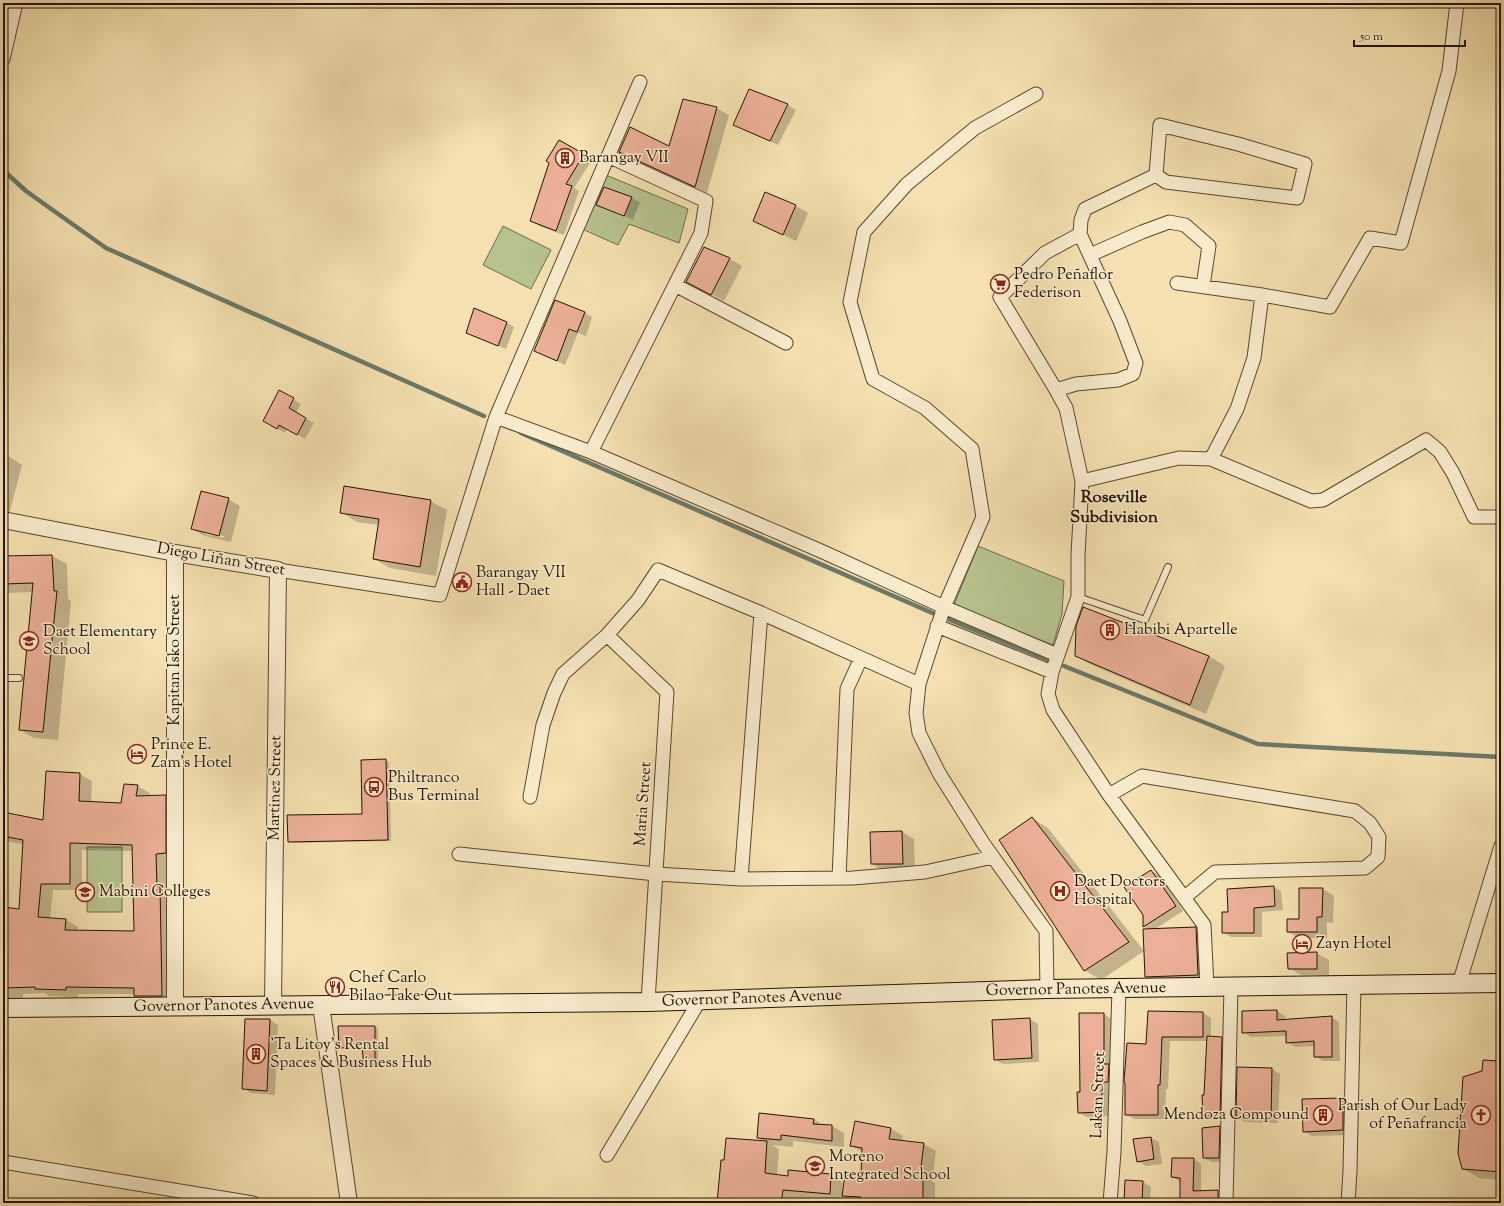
<svg xmlns="http://www.w3.org/2000/svg" width="1504" height="1206" font-family="'Sorts Mill Goudy',serif">
<style>
.green{fill:#b6c38f;stroke:#6e6c48}
.shadow{fill:#0003;fill-rule:evenodd}
.lines{fill:none;stroke-linecap:round;stroke-linejoin:round}
.stream{stroke:#6c7967;stroke-width:4.5}
.building{fill:#ebb097;stroke:#251400;fill-rule:evenodd}
.service-casing{stroke:#59472c;stroke-width:8}
.minor-casing{stroke:#59472c;stroke-width:15}
.tertiary-casing{stroke:#59472c;stroke-width:18}
.secondary-casing{stroke:#251400;stroke-width:20}
.service{stroke:#f8ebcc;stroke-width:6}
.minor{stroke:#f8ebcc;stroke-width:13}
.tertiary{stroke:#f8ebcc;stroke-width:16}
.secondary{stroke:#f8ebcc;stroke-width:18}
.labels{text-anchor:middle;dominant-baseline:central;stroke-width:3;stroke-linejoin:round;paint-order:stroke}
.poi-label{font-size:16px;fill:#251400;stroke:#f8ebcc;text-anchor:start}
.street-label{font-size:16px;fill:#251400;stroke:#f8ebcc}
.neighbourhood-label{font-size:17px;font-weight:bold;fill:#251400;stroke:#f8ebcc}
</style>
<rect width="100%" height="100%" fill="#f4e0b0"/>
<filter id="stains"><feTurbulence type="fractalNoise" baseFrequency=".005" numOctaves="4"/><feColorMatrix values="0 0 0 0 .2 0 0 0 0 .09 0 0 0 0 .02 0 0 0 .5 -.17"/></filter>
<radialGradient id="worn" r=".72"><stop offset=".6" stop-color="#630" stop-opacity="0"/><stop offset="1" stop-color="#630" stop-opacity=".3"/></radialGradient>
<path class="green" d="M 606,175 L 688,209 L 679,243 L 629,224 L 618,245 L 582,229 Z
M 503,226 L 551,250 L 531,289 L 483,265 Z
M 978,546 L 1064,581 L 1062,614 L 1053,645 L 954,605 Z
M 87,847 L 122,847 L 122,912 L 87,912 Z"/>
<path class="shadow" d="M 749,90 L 788,105 L 796,110 L 778,145 L 742,129 Z
M 716,108 L 729,115 L 707,193 L 632,159 L 620,152 L 670,148 Z
M 559,141 L 592,160 L 574,188 L 579,191 L 564,235 L 539,226 L 531,221 Z
M 604,188 L 632,198 L 640,202 L 633,220 L 597,204 Z
M 796,206 L 808,213 L 796,241 L 755,221 Z
M 704,248 L 730,259 L 742,266 L 724,301 L 699,288 Z
M 584,312 L 592,317 L 586,336 L 578,333 L 565,365 L 544,355 Z
M 506,322 L 514,327 L 506,349 L 467,332 Z
M 280,392 L 301,404 L 296,413 L 314,423 L 305,439 L 287,429 L 285,433 L 264,421 Z
M 3,456 L 10,457 L 22,465 L 9,515 L 3,514 Z
M 228,499 L 240,506 L 231,542 L 205,536 L 192,529 ZM 204,532 L 224,536 L 224,538 L 204,534 Z
M 430,501 L 447,510 L 436,576 L 390,568 L 374,559 L 379,525 L 357,522 L 341,512 Z
M 52,556 L 67,564 L 68,599 L 71,601 L 58,740 L 34,738 L 20,730 L 33,592 L 3,593 L 3,557 Z
M 1076,656 L 1209,656 L 1225,666 L 1206,714 L 1092,665 Z
M 386,760 L 389,762 L 391,841 L 292,843 L 289,841 L 363,815 Z
M 47,772 L 80,774 L 92,781 L 91,802 L 122,804 L 137,786 L 150,793 L 149,797 L 165,796 L 178,803 L 174,1003 L 147,1003 L 135,996 L 135,994 L 78,994 L 78,997 L 49,996 L 44,993 L 23,994 L 23,1004 L 3,1004 L 3,908 L 20,910 L 24,844 L 9,842 L 3,838 L 3,813 L 44,821 ZM 82,850 L 134,851 L 135,932 L 78,932 L 78,927 L 66,920 L 50,919 L 53,890 L 82,890 Z
M 1032,818 L 1048,828 L 1144,951 L 1101,980 L 1084,970 Z
M 902,832 L 914,839 L 915,870 L 884,871 L 872,864 L 871,833 Z
M 1151,871 L 1159,875 L 1183,911 L 1155,929 L 1195,928 L 1203,933 L 1206,979 L 1154,981 L 1146,976 L 1149,929 L 1144,927 L 1144,914 Z
M 1273,887 L 1281,891 L 1283,910 L 1262,912 L 1262,937 L 1231,937 L 1223,932 L 1229,913 Z
M 1323,889 L 1334,896 L 1333,923 L 1327,922 L 1327,938 L 1299,938 L 1288,932 L 1300,920 Z
M 1316,953 L 1329,960 L 1329,975 L 1301,975 L 1289,968 Z
M 1277,1011 L 1285,1016 L 1285,1020 L 1331,1017 L 1339,1022 L 1340,1061 L 1323,1061 L 1315,1056 L 1315,1046 L 1295,1047 L 1287,1042 L 1287,1036 L 1251,1037 L 1243,1032 Z
M 1203,1013 L 1211,1018 L 1211,1037 L 1222,1038 L 1230,1042 L 1228,1120 L 1212,1120 L 1204,1115 L 1208,1041 L 1170,1041 L 1168,1089 L 1166,1089 L 1165,1119 L 1134,1119 L 1126,1114 L 1147,1045 Z
M 1104,1014 L 1112,1019 L 1116,1086 L 1109,1086 L 1110,1116 L 1087,1117 L 1079,1113 L 1081,1093 Z
M 1030,1019 L 1038,1024 L 1039,1062 L 1003,1064 L 995,1060 Z
M 270,1020 L 278,1025 L 275,1095 L 251,1093 L 243,1088 Z
M 375,1027 L 378,1029 L 378,1068 L 368,1068 L 365,1066 L 363,1049 L 343,1049 L 340,1047 Z
M 1499,1062 L 1501,1063 L 1501,1180 L 1479,1178 L 1462,1168 L 1483,1072 Z
M 1272,1069 L 1280,1074 L 1278,1123 L 1245,1122 L 1237,1117 Z
M 1343,1099 L 1351,1103 L 1351,1135 L 1312,1136 L 1304,1131 Z
M 814,1119 L 824,1126 L 832,1126 L 844,1133 L 844,1147 L 793,1141 L 793,1147 L 772,1145 L 779,1149 L 777,1176 L 788,1177 L 830,1175 L 843,1182 L 842,1190 L 844,1190 L 862,1177 L 863,1152 L 852,1146 L 890,1128 L 903,1136 L 902,1142 L 924,1144 L 936,1151 L 932,1182 L 935,1183 L 935,1203 L 717,1203 L 725,1161 L 766,1142 L 758,1138 Z
M 1220,1127 L 1228,1131 L 1227,1162 L 1212,1162 L 1204,1158 Z
M 1151,1138 L 1159,1142 L 1162,1164 L 1146,1166 L 1138,1161 Z
M 1193,1159 L 1201,1164 L 1201,1192 L 1218,1191 L 1226,1196 L 1226,1203 L 1181,1203 L 1181,1182 L 1172,1177 Z
M 1143,1182 L 1151,1187 L 1150,1203 L 1125,1203 Z"/>
<g class="lines">
<path class="stream" d="M 3,170 L 26,191 L 106,248 L 484,416
M 521,433 L 937,615
M 950,620 L 1051,661
M 1064,666 L 1258,744 L 1501,757"/>
</g>
<path class="building" d="M 749,89 L 788,104 L 770,141 L 733,125 Z
M 683,99 L 717,107 L 695,187 L 619,152 L 630,127 L 669,146 Z
M 559,140 L 584,154 L 566,184 L 572,186 L 556,231 L 530,221 L 549,163 L 546,161 Z
M 604,187 L 632,197 L 624,216 L 596,205 Z
M 765,192 L 796,205 L 783,235 L 753,221 Z
M 704,247 L 730,258 L 711,295 L 686,282 Z
M 555,300 L 585,312 L 577,332 L 569,329 L 557,361 L 534,351 Z
M 474,308 L 507,322 L 498,346 L 466,333 Z
M 279,390 L 294,398 L 289,408 L 306,418 L 297,435 L 279,425 L 277,429 L 263,421 Z
M 344,486 L 431,500 L 420,567 L 373,559 L 379,519 L 340,513 Z
M 201,491 L 229,498 L 219,536 L 191,529 Z
M 52,555 L 54,591 L 57,591 L 43,732 L 19,730 L 33,583 L 3,584 L 3,556 Z
M 1083,607 L 1209,656 L 1190,705 L 1075,656 L 1076,626 Z
M 386,759 L 388,840 L 288,842 L 287,815 L 362,814 L 361,760 Z
M 46,771 L 80,773 L 79,801 L 121,803 L 124,784 L 138,785 L 136,796 L 166,795 L 166,853 L 156,854 L 157,886 L 160,886 L 162,996 L 134,996 L 134,988 L 66,987 L 66,990 L 35,989 L 35,987 L 3,988 L 3,907 L 19,909 L 23,840 L 3,836 L 3,812 L 43,820 ZM 70,843 L 132,845 L 134,931 L 65,930 L 66,919 L 38,917 L 41,884 L 70,884 Z
M 1032,817 L 1129,942 L 1084,971 L 999,840 Z
M 902,831 L 903,864 L 871,864 L 870,832 Z
M 1151,870 L 1176,906 L 1143,927 L 1143,915 L 1124,887 Z
M 1274,886 L 1275,906 L 1254,908 L 1254,933 L 1222,933 L 1222,912 L 1228,912 L 1227,889 Z
M 1299,888 L 1323,888 L 1322,917 L 1317,917 L 1317,932 L 1287,932 L 1287,919 L 1299,919 Z
M 1196,927 L 1198,975 L 1145,977 L 1143,929 Z
M 1317,952 L 1317,969 L 1288,969 L 1287,953 Z
M 1277,1010 L 1277,1020 L 1332,1016 L 1332,1057 L 1314,1057 L 1314,1041 L 1286,1043 L 1286,1031 L 1242,1033 L 1242,1011 Z
M 1148,1011 L 1203,1012 L 1203,1037 L 1162,1037 L 1160,1085 L 1158,1085 L 1158,1115 L 1125,1115 L 1125,1084 L 1124,1081 L 1127,1043 L 1146,1044 Z
M 1079,1013 L 1104,1013 L 1104,1064 L 1109,1064 L 1108,1082 L 1101,1082 L 1103,1112 L 1078,1113 L 1077,1092 L 1080,1092 Z
M 1030,1018 L 1032,1058 L 994,1060 L 992,1020 Z
M 245,1019 L 270,1019 L 267,1091 L 242,1089 Z
M 338,1026 L 375,1026 L 375,1067 L 364,1067 L 362,1047 L 339,1048 Z
M 1207,1036 L 1222,1037 L 1220,1116 L 1203,1116 L 1202,1095 L 1204,1095 Z
M 1483,1060 L 1500,1061 L 1499,1072 L 1501,1074 L 1501,1172 L 1462,1169 L 1458,1153 L 1463,1077 L 1482,1071 Z
M 1237,1067 L 1272,1068 L 1271,1119 L 1236,1118 Z
M 1343,1098 L 1343,1130 L 1303,1132 L 1302,1099 Z
M 759,1113 L 814,1119 L 813,1124 L 832,1125 L 832,1141 L 781,1135 L 781,1140 L 757,1138 Z
M 855,1121 L 891,1128 L 889,1139 L 924,1143 L 920,1175 L 923,1175 L 923,1203 L 861,1203 L 861,1197 L 842,1196 L 845,1175 L 861,1176 L 862,1148 L 850,1146 Z
M 1220,1126 L 1219,1158 L 1203,1158 L 1202,1128 Z
M 1151,1137 L 1154,1159 L 1137,1162 L 1133,1139 Z
M 726,1138 L 767,1141 L 765,1173 L 788,1176 L 788,1170 L 831,1174 L 830,1194 L 783,1190 L 781,1203 L 717,1203 L 721,1160 L 724,1160 Z
M 1172,1158 L 1194,1158 L 1193,1191 L 1218,1190 L 1218,1203 L 1180,1203 L 1180,1178 L 1171,1177 Z
M 1125,1180 L 1143,1181 L 1142,1203 L 1124,1203 Z"/>
<g class="lines">
<defs>
<path id="service" d="M 1078,597 L 1145,620 L 1168,567
M 3,678 L 19,678"/>
<path id="minor" d="M 3,59 L 16,3
M 1036,94 L 975,128 L 907,184 L 864,232 L 850,302 L 873,379 L 925,408 L 972,449 L 983,517 L 944,607 L 919,684 L 916,713 L 919,733 L 939,773 L 983,843 L 1046,931 L 1047,989
M 1080,234 L 1081,220 L 1085,209 L 1156,175 L 1160,125 L 1238,144 L 1305,164 L 1297,198 L 1166,182 L 1156,175
M 1090,255 L 1142,232 L 1169,222 L 1185,225 L 1209,246 L 1203,286
M 1177,283 L 1262,295 L 1330,307 L 1370,238 L 1401,243 L 1449,71 L 1457,3
M 675,285 L 786,343
M 1056,390 L 1000,297 L 1045,253 L 1080,234 L 1120,321 L 1136,363 L 1133,374 L 1118,380 L 1076,384 L 1056,390 L 1066,408 L 1082,481 L 1078,555 L 1078,597 L 1052,672 L 1048,694 L 1053,710 L 1109,795 L 1204,925 L 1207,987
M 496,417 L 591,452 L 821,551 L 944,607 L 1057,655
M 591,452 L 701,233 L 706,201 L 608,156
M 1211,459 L 1237,409 L 1254,358 L 1262,295
M 1082,481 L 1179,458 L 1211,459 L 1311,501 L 1323,500 L 1426,440 L 1440,452 L 1453,473 L 1474,517 L 1501,517
M 278,570 L 440,595 L 496,417 L 640,82
M 937,626 L 1052,672
M 607,635 L 667,692 L 648,1002
M 1109,795 L 1142,776 L 1355,811 L 1370,823 L 1379,837 L 1378,857 L 1365,868 L 1215,872 L 1185,897
M 530,797 L 543,725 L 554,693 L 563,674 L 607,635 L 638,600 L 658,570 L 761,613 L 919,684
M 459,854 L 656,874 L 741,879 L 853,878 L 925,872 L 993,857
M 839,878 L 847,689 L 861,658
M 741,879 L 761,613
M 1459,984 L 1501,846
M 607,1155 L 700,1000
M 3,1162 L 253,1203
M 1110,1203 L 1114,1152 L 1119,989
M 1226,1203 L 1231,987
M 1348,1203 L 1350,1171 L 1354,985"/>
<path id="tertiary" d="M 3,520 L 175,553 L 278,570 L 273,1006
M 321,1005 L 349,1203
M 175,1007 L 175,553"/>
<path id="secondary" d="M 3,1008 L 648,1002 L 1047,989 L 1501,983"/>
</defs>
<use href="#service" class="service-casing"/>
<use href="#minor" class="minor-casing"/>
<use href="#tertiary" class="tertiary-casing"/>
<use href="#secondary" class="secondary-casing"/>
<use href="#service" class="service"/>
<use href="#minor" class="minor"/>
<use href="#tertiary" class="tertiary"/>
<use href="#secondary" class="secondary"/>
</g>
<defs>
<symbol id="building-ring" viewBox="-11 -11 22 22"><circle r="9.5" fill="#f8ebcc" stroke="#8f2418" stroke-width="1.5"/><path d="M-4-6H4V6H1V3H-1V6H-4ZM-2.5-4.3h1.7v1.8h-1.7ZM.8-4.3h1.7v1.8H.8ZM-2.5-1h1.7V.8h-1.7ZM.8-1h1.7V.8H.8Z" fill="#8f2418"/></symbol>
<symbol id="supermarket-ring" viewBox="-11 -11 22 22"><circle r="9.5" fill="#f8ebcc" stroke="#8f2418" stroke-width="1.5"/><path d="M-6-5.5h2.5l.6 2H6L4.5 2H-2.5L-4.4-4H-6ZM-1.5 3.2a1.3 1.3 0 1 0 .1 0ZM3 3.2a1.3 1.3 0 1 0 .1 0Z" fill="#8f2418"/></symbol>
<symbol id="civic-ring" viewBox="-11 -11 22 22"><circle r="9.5" fill="#f8ebcc" stroke="#8f2418" stroke-width="1.5"/><path d="M-.6-6.5H3V-4.5H.6V-3L4-1V1h2V6H-6V1h2V-1L-.6-3ZM-1.2 2.5V6h2.4V2.5Z" fill="#8f2418"/></symbol>
<symbol id="school-ring" viewBox="-11 -11 22 22"><circle r="9.5" fill="#f8ebcc" stroke="#8f2418" stroke-width="1.5"/><path d="M0-5L7-2L0 1L-7-2ZM-4 1L0 2.5L4 1V4Q0 6-4 4Z" fill="#8f2418"/></symbol>
<symbol id="hotel-ring" viewBox="-11 -11 22 22"><circle r="9.5" fill="#f8ebcc" stroke="#8f2418" stroke-width="1.5"/><path d="M-6-4.5h1.5V1H6V5H4.5V3h-9V5H-6ZM-4 0a1.8 1.8 0 1 1 3.6 0ZM.5 0V-2.5h3Q6-2.5 6 0Z" fill="#8f2418"/></symbol>
<symbol id="bus-ring" viewBox="-11 -11 22 22"><circle r="9.5" fill="#f8ebcc" stroke="#8f2418" stroke-width="1.5"/><path d="M-5-6H5V4H4V6H2V4H-2V6H-4V4H-5ZM-3.5-4V0h7V-4ZM-3.5 1.2v1.5H-2V1.2ZM2 1.2v1.5H3.5V1.2Z" fill="#8f2418"/></symbol>
<symbol id="hospital-ring" viewBox="-11 -11 22 22"><circle r="9.5" fill="#f8ebcc" stroke="#8f2418" stroke-width="1.5"/><path d="M-5-5h3v3.5h4V-5h3V5h-3V1.5h-4V5h-3Z" fill="#8f2418"/></symbol>
<symbol id="university-ring" viewBox="-11 -11 22 22"><circle r="9.5" fill="#f8ebcc" stroke="#8f2418" stroke-width="1.5"/><path d="M0-5L7-2L0 1L-7-2ZM-4 1L0 2.5L4 1V4Q0 6-4 4Z" fill="#8f2418"/></symbol>
<symbol id="restaurant-ring" viewBox="-11 -11 22 22"><circle r="9.5" fill="#f8ebcc" stroke="#8f2418" stroke-width="1.5"/><path d="M-5-6h1v4h1v-4h1v4h1v-4h1v5L-1.5 .5V6h-2V.5L-5-1ZM5-6V6H3V1.5H1.5Q1.5-4 5-6Z" fill="#8f2418"/></symbol>
<symbol id="church-ring" viewBox="-11 -11 22 22"><circle r="9.5" fill="#f8ebcc" stroke="#8f2418" stroke-width="1.5"/><path d="M-1.2-6h2.4v3.5h3.3v2.4h-3.3V6h-2.4V-.1h-3.3v-2.4h3.3Z" fill="#8f2418"/></symbol>
</defs>
<g fill-rule="evenodd">
<use href="#building-ring" x="554" y="147" width="22" height="22"/>
<use href="#supermarket-ring" x="989" y="273" width="22" height="22"/>
<use href="#civic-ring" x="451" y="571" width="22" height="22"/>
<use href="#building-ring" x="1099" y="619" width="22" height="22"/>
<use href="#school-ring" x="18" y="630" width="22" height="22"/>
<use href="#hotel-ring" x="126" y="743" width="22" height="22"/>
<use href="#bus-ring" x="363" y="776" width="22" height="22"/>
<use href="#hospital-ring" x="1049" y="880" width="22" height="22"/>
<use href="#university-ring" x="74" y="881" width="22" height="22"/>
<use href="#hotel-ring" x="1291" y="933" width="22" height="22"/>
<use href="#restaurant-ring" x="324" y="976" width="22" height="22"/>
<use href="#building-ring" x="245" y="1043" width="22" height="22"/>
<use href="#building-ring" x="1312" y="1104" width="22" height="22"/>
<use href="#church-ring" x="1470" y="1104" width="22" height="22"/>
<use href="#school-ring" x="804" y="1155" width="22" height="22"/>
</g>
<g class="labels">
<g class="poi-label">
<text x="579" y="158">Barangay VII</text>
<text x="1014" y="275">Pedro Peñaflor<tspan x="1014" dy="18">Federison</tspan></text>
<text x="476" y="573">Barangay VII<tspan x="476" dy="18">Hall - Daet</tspan></text>
<text x="1124" y="630">Habibi Apartelle</text>
<text x="43" y="632">Daet Elementary<tspan x="43" dy="18">School</tspan></text>
<text x="151" y="745">Prince E.<tspan x="151" dy="18">Zam’s Hotel</tspan></text>
<text x="388" y="778">Philtranco<tspan x="388" dy="18">Bus Terminal</tspan></text>
<text x="1074" y="882">Daet Doctors<tspan x="1074" dy="18">Hospital</tspan></text>
<text x="99" y="892">Mabini Colleges</text>
<text x="1316" y="944">Zayn Hotel</text>
<text x="349" y="978">Chef Carlo<tspan x="349" dy="18">Bilao Take Out</tspan></text>
<text x="270" y="1045">'Ta Litoy's Rental<tspan x="270" dy="18">Spaces &amp; Business Hub</tspan></text>
<text x="1467" y="1106" text-anchor="end">Parish of Our Lady<tspan x="1467" dy="18">of Peñafrancia</tspan></text>
<text x="1309" y="1115" text-anchor="end">Mendoza Compound</text>
<text x="829" y="1157">Moreno<tspan x="829" dy="18">Integrated School</tspan></text>
</g>
<g class="street-label">
<text transform="translate(221 560) rotate(10)">Diego Liñan Street</text>
<text transform="translate(175 660) rotate(-90)">Kapitan Isko Street</text>
<text transform="translate(276 788) rotate(-89)">Martinez Street</text>
<text transform="translate(644 804) rotate(-86)">Maria Street</text>
<text transform="translate(1076 990) rotate(-1)">Governor Panotes Avenue</text>
<text transform="translate(752 999) rotate(-2)">Governor Panotes Avenue</text>
<text transform="translate(224 1006) rotate(-1)">Governor Panotes Avenue</text>
<text transform="translate(1099 1095) rotate(-88)">Lakan Street</text>
</g>
<g class="neighbourhood-label">
<text x="1114" y="498">Roseville<tspan x="1114" dy="20">Subdivision</tspan></text>
</g>
</g>
<rect width="1504" height="1206" fill="none" stroke="#f4e0b0" stroke-width="16"/>
<rect x="4" y="4" width="1496" height="1198" fill="none" stroke="#251400" stroke-width="2"/>
<rect x="8" y="8" width="1488" height="1190" fill="none" stroke="#251400"/>
<path d="M1354 40v6h111v-6" fill="none" stroke="#251400" stroke-width="2"/>
<text x="1360" y="40" font-size="12" fill="#251400" stroke="#f8ebcc" stroke-width="3" paint-order="stroke">50 m</text>
<rect width="100%" height="100%" filter="url(#stains)"/>
<rect width="100%" height="100%" fill="url(#worn)"/>
</svg>
